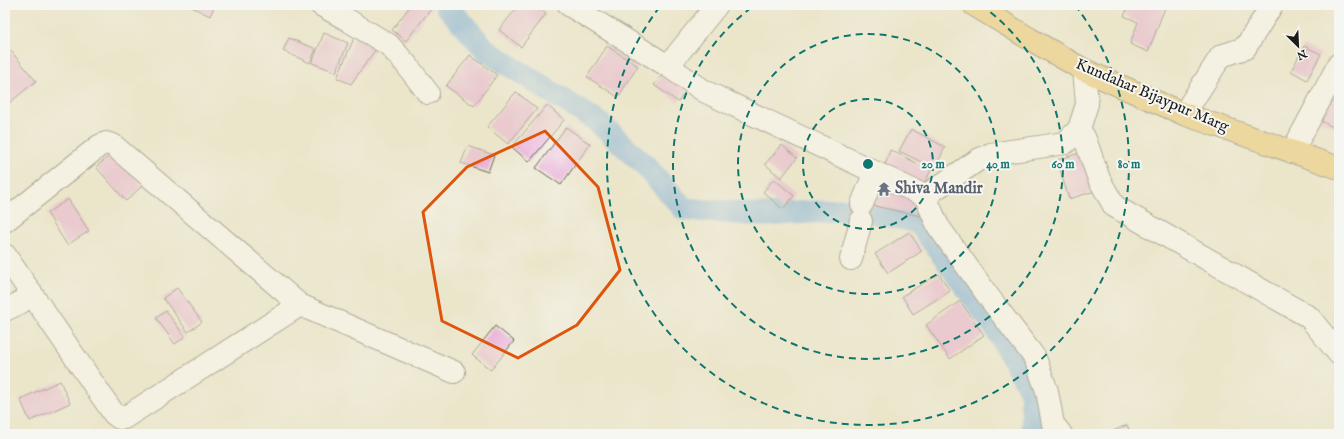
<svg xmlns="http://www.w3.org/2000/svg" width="1344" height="439" font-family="'IM FELL English',serif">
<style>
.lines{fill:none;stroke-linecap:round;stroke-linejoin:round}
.canal{stroke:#70a8df;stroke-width:23}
.building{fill:#e8a9d4}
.minor-casing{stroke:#646259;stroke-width:24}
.major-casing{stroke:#646259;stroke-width:24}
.minor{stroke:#fff;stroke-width:22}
.major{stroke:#eec569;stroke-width:22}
.marked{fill:none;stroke:#de560d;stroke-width:3;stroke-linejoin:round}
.ring{fill:none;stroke:#0f766e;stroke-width:2;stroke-dasharray:7 5}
.labels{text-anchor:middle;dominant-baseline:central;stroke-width:4;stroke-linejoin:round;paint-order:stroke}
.street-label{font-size:16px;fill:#1c1c1c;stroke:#f6f6f2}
.worship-label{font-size:16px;font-weight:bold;fill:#5b616d;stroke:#f6f6f2;text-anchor:start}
.centre{fill:#0f766e;stroke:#f6f6f2;stroke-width:2}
.ring-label{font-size:12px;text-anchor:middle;font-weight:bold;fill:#0f766e;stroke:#f6f6f2;stroke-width:4;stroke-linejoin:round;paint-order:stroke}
</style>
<rect width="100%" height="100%" fill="#f6f6f2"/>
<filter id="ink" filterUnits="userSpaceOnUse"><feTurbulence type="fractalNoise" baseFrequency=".025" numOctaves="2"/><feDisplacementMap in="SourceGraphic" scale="8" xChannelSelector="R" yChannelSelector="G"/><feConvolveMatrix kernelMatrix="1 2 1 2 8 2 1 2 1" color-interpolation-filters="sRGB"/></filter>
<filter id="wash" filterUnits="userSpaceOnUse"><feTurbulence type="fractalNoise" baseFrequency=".012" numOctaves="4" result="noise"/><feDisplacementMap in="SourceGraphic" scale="16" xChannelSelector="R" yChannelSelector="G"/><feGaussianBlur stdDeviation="0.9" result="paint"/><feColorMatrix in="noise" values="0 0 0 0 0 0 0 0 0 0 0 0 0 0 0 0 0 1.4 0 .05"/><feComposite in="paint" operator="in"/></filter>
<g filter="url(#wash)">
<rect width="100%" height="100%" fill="#ebe5ca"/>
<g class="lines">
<path class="canal" d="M 446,5 L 487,51 L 598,122 L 645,165 L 684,209 L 763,215 L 859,209 L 918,222 L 995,327 L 1031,391 L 1033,428 L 1038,434"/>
</g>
<g id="blocks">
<path class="building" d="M 188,5 L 215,5 L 210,16 Z
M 411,5 L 434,5 L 406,41 L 392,30 Z
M 519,5 L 535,5 L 546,14 L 521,47 L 499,30 Z
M 1129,5 L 1166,5 L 1148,52 L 1130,44 L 1138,22 L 1124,16 Z
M 357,31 L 378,46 L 351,84 L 337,78 Z
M 324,33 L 348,43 L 336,72 L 312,63 Z
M 289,38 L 316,49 L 310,63 L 283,51 Z
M 607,46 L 638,66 L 618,97 L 587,77 Z
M 1304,46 L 1321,54 L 1307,80 L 1291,71 Z
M 10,50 L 36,81 L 8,104 L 5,101 L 5,54 Z
M 470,55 L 497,75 L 474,106 L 446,86 Z
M 665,71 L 688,87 L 678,102 L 654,85 Z
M 1339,75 L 1339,130 L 1317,119 Z
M 516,92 L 537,109 L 508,144 L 487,127 Z
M 547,105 L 564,120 L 529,162 L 512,147 Z
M 566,127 L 590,144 L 561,185 L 536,168 Z
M 911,129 L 945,147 L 935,169 L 899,151 Z
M 782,145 L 797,158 L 781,178 L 765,164 Z
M 468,146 L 494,155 L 488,172 L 461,163 Z
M 890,150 L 931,170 L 921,190 L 882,174 Z
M 114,152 L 143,185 L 126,201 L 96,167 Z
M 1083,152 L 1095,191 L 1069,199 L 1057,160 Z
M 774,179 L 794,196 L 783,209 L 763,192 Z
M 877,179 L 914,198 L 921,216 L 865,204 Z
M 68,199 L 89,231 L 67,245 L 47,213 Z
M 909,232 L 922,251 L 888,273 L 875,254 Z
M 939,274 L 950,291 L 913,314 L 902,296 Z
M 177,288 L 202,322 L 188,332 L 163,298 Z
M 960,301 L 984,335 L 950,359 L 926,325 Z
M 166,311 L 185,337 L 175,344 L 156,318 Z
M 495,326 L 514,341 L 491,370 L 472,355 Z
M 60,381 L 70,403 L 30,421 L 20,399 Z
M 5,422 L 11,434 L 5,434 Z
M 1127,425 L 1131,434 L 1112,434 L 1111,432 Z"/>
</g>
</g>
<g filter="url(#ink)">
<use href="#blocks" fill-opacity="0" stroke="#646259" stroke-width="1"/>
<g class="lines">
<defs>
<path id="minor" d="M 321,5 L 346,19 L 389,45 L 406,64 L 428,93
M 569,5 L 668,66 L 704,91 L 925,196 L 938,226 L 991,300 L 1035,358 L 1047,391 L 1053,424 L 1061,434
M 668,66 L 717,5
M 1184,114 L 1221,56 L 1245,48 L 1272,5
M 1079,129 L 1085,139 L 1099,179 L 1114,206 L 1309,317 L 1339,354
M 1292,152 L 1339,64
M 925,196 L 978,160 L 991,154 L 1065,143 L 1079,129 L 1087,104 L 1084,70
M 862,204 L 875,172
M 5,221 L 99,146 L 106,143 L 113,145 L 300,305 L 454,372
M 5,255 L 114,414 L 119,418 L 124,418 L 300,305
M 851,259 L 861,221
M 5,310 L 20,303 L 31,292"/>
<path id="major" d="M 974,5 L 1030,39 L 1084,70 L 1184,114 L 1339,168"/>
</defs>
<use href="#minor" class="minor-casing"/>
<use href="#major" class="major-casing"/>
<use href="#minor" class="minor"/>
<use href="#major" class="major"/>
</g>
</g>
<path d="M0 0H1344V439H0ZM 545,131 L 598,187 L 620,270 L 577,325 L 518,358 L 442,321 L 423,212 L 467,167 Z" fill="#ebe5ca" fill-opacity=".55" fill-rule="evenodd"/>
<path class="marked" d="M 545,131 L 598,187 L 620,270 L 577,325 L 518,358 L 442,321 L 423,212 L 467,167 Z"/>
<g class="ring">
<circle cx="868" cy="164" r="65"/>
<circle cx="868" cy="164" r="130"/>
<path d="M981 5A195 195 0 1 1 755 5"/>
<path d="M1075 5A261 261 0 1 1 661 5"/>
</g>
<defs>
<symbol id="temple-bare" viewBox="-9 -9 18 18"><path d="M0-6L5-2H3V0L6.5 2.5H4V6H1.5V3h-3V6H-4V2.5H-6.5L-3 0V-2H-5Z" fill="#6b7280" stroke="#f6f6f2" stroke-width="2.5" paint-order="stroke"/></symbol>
</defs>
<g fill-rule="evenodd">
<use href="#temple-bare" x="874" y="179" width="20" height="20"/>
</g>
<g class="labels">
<g class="street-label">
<text transform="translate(1152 96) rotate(23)">Kundahar Bijaypur Marg</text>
</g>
<g class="worship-label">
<text x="895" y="189">Shiva Mandir</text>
</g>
</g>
<circle cx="868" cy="164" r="6" class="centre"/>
<g class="ring-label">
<text x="933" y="168">20 m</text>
<text x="998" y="168">40 m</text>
<text x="1063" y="168">60 m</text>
<text x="1129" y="168">80 m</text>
</g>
<rect width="1344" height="439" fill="none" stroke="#f6f6f2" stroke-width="20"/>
<g transform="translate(1298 46) rotate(156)" stroke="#f6f6f2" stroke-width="3" paint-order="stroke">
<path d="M0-3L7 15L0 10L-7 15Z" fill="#1c1c1c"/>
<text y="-6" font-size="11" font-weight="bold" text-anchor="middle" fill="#1c1c1c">N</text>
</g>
</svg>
